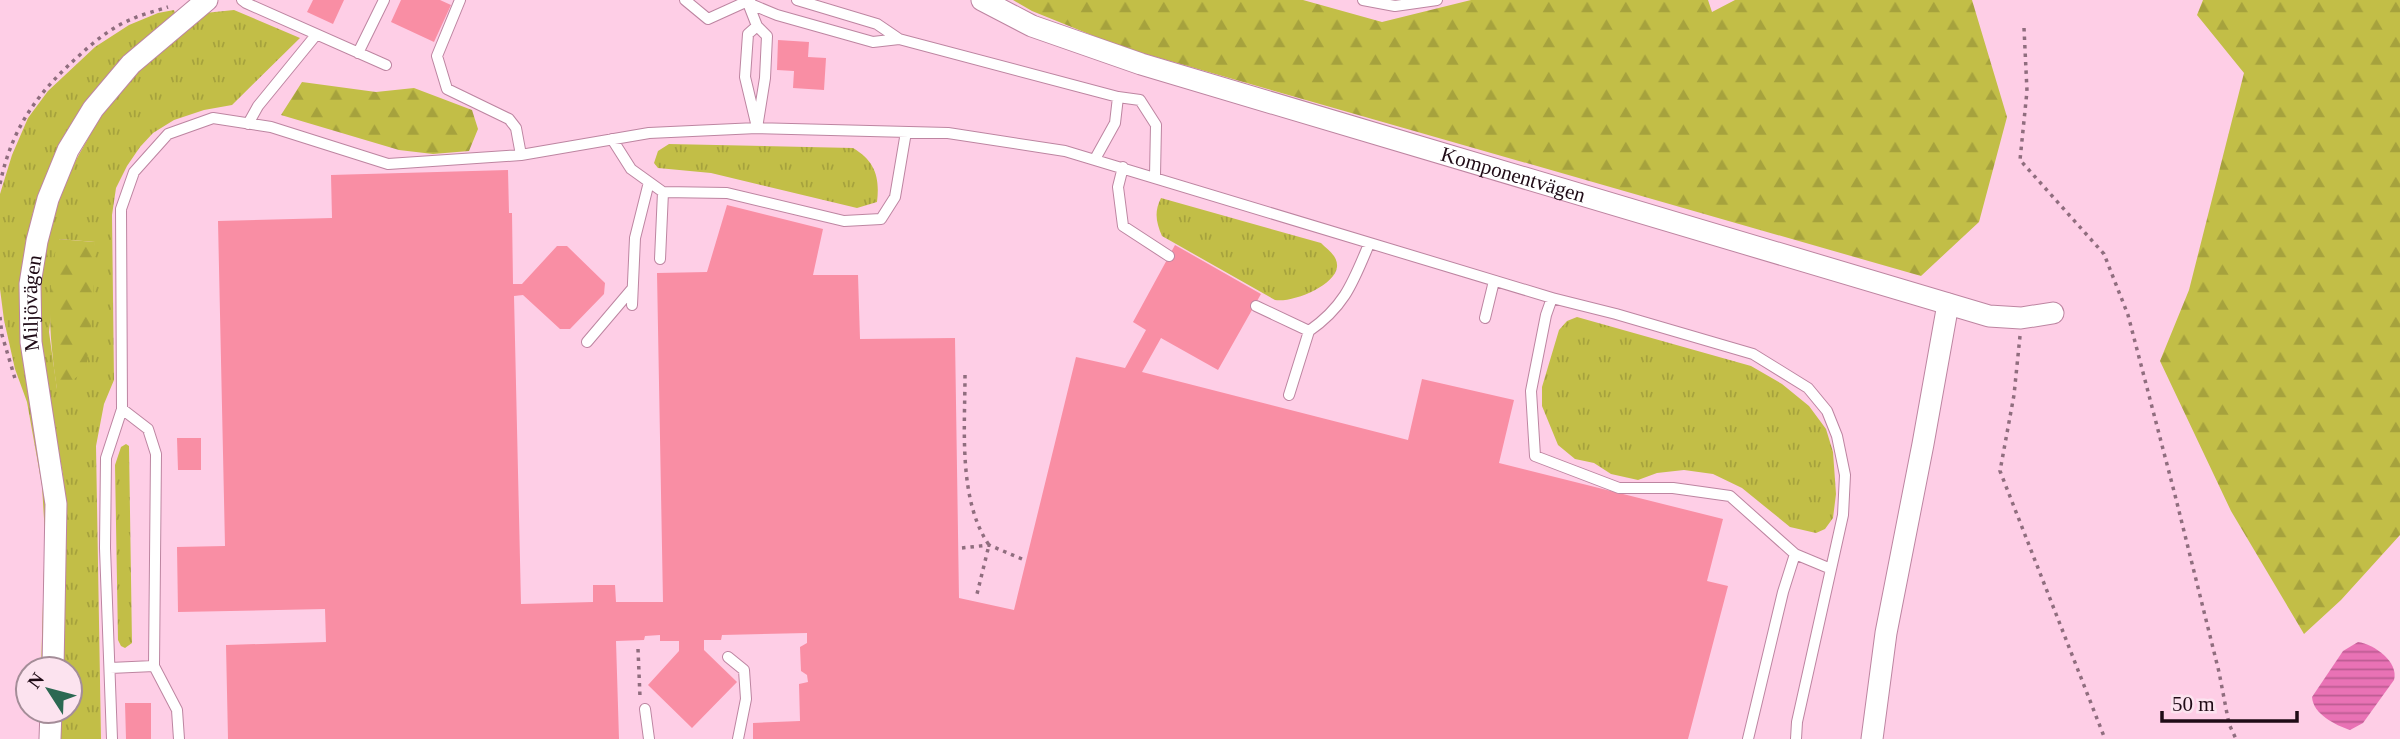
<svg xmlns="http://www.w3.org/2000/svg" width="2400" height="739" font-family="Georgia,serif">
<style>
.grass{fill:url(#grass-tufts);fill-rule:evenodd}
.forest{fill:url(#forest-firs)}
.water{fill:url(#water-rules)}
.building{fill:#f98ea4}
.lines{fill:none;stroke-linecap:round;stroke-linejoin:round}
.service-casing{stroke:#bd85a1;stroke-width:12}
.minor-casing{stroke:#bd85a1;stroke-width:23}
.path{stroke:#8f6d7e;stroke-width:3.5;stroke-dasharray:3.5 5;stroke-linecap:butt}
.service{stroke:#fff;stroke-width:10}
.minor{stroke:#fff;stroke-width:21}
.labels{text-anchor:middle;dominant-baseline:central;stroke-width:6;stroke-linejoin:round;paint-order:stroke}
.street-label{font-size:21px;fill:#1f0b16;stroke:#fce3ef}
</style>
<defs>
<pattern id="grass-tufts" width="24" height="20" patternUnits="userSpaceOnUse" patternTransform="scale(1.75)"><rect width="24" height="20" fill="#c2be47"/><path d="M3 7l-1-3M5 7V3M7 7l1-3M15 17l-1-3M17 17v-4M19 17l1-3" fill="none" stroke="#a6a23d"/></pattern>
<pattern id="forest-firs" width="22" height="20" patternUnits="userSpaceOnUse" patternTransform="scale(1.75)"><rect width="22" height="20" fill="#c2be47"/><path d="M5 1l3.5 6h-7zM16 11l3.5 6h-7z" fill="#a6a23d"/></pattern>
<pattern id="water-rules" width="6" height="5" patternUnits="userSpaceOnUse" patternTransform="scale(1.75)"><rect width="6" height="5" fill="#e972b5"/><path d="M0 2.5h6" fill="none" stroke="#bc5c92"/></pattern>
</defs>
<rect width="100%" height="100%" fill="#fecee6"/>
<path class="grass" d="M 174,10 L 175,13 L 48,172 L 33,212 L 25,252 L 21,283 L 20,331 L 24,368 L 46,487 L 44,669 L 41,669 L 45,535 L 42,486 L 27,402 L 15,369 L 4,320 L 0,289 L 0,194 L 12,155 L 28,118 L 48,91 L 95,47 L 129,25 L 158,13 Z
M 234,10 L 300,38 L 232,105 L 204,110 L 174,120 L 153,133 L 140,147 L 127,166 L 116,188 L 112,215 L 114,380 L 104,404 L 96,446 L 101,739 L 60,739 L 61,711 L 70,711 L 70,669 L 63,669 L 66,540 L 63,475 L 38,340 L 40,278 L 49,226 L 67,176 L 100,117 L 140,70 L 205,13 ZM 59,239 L 95,242 L 57,389 L 49,332 Z
M 669,144 L 853,148 C 875,161 880,177 877,202 L 857,208 L 711,173 L 658,168 L 654,163 L 658,151 Z
M 1161,198 L 1321,243 C 1328,250 1338,256 1337,267 C 1335,286 1292,303 1275,300 L 1162,236 C 1156,222 1154,212 1161,198 Z
M 1577,317 L 1751,366 L 1782,384 L 1809,406 L 1826,429 L 1833,452 L 1836,494 L 1833,518 L 1825,529 L 1816,533 L 1790,527 L 1742,488 L 1713,474 L 1684,470 L 1657,473 L 1638,480 L 1611,474 L 1594,463 L 1575,459 L 1558,445 L 1542,406 L 1542,387 L 1559,330 L 1567,321 Z
M 126,444 L 129,446 L 132,643 L 125,648 L 121,646 L 118,640 L 115,465 L 121,447 Z"/>
<path class="forest" d="M 1013,0 L 1303,0 L 1382,22 L 1471,0 L 1708,0 L 1712,12 L 1735,0 L 1972,0 L 2007,117 L 1979,222 L 1921,276 L 1121,47 L 1032,11 Z
M 2203,0 L 2400,0 L 2400,535 L 2341,600 L 2304,634 L 2231,511 L 2160,361 L 2189,290 L 2244,73 L 2197,15 Z
M 302,82 L 376,92 L 414,88 L 472,110 L 478,129 L 469,151 L 433,154 L 399,150 L 281,115 Z
M 58,239 L 95,242 L 93,308 L 86,371 L 57,390 C 49,335 46,293 58,239 Z"/>
<path class="water" d="M 2358,642 C 2374,644 2399,662 2394,680 L 2363,723 L 2350,730 C 2335,725 2313,714 2312,697 L 2343,651 Z"/>
<path class="building" d="M 313,0 L 344,0 L 333,24 L 307,12 Z
M 401,0 L 440,0 L 451,5 L 434,42 L 391,22 Z
M 778,40 L 809,42 L 808,57 L 826,58 L 824,90 L 793,88 L 794,71 L 777,70 Z
M 508,170 L 509,213 L 512,213 L 513,284 L 522,284 L 557,246 L 567,246 L 605,283 L 604,294 L 570,329 L 560,329 L 523,295 L 514,296 L 521,604 L 593,602 L 593,585 L 615,585 L 616,602 L 663,602 L 657,273 L 707,272 L 727,205 L 823,229 L 813,275 L 858,275 L 860,339 L 955,338 L 959,598 L 1014,610 L 1076,357 L 1125,368 L 1146,330 L 1133,322 L 1175,245 L 1261,294 L 1218,370 L 1161,338 L 1142,372 L 1408,440 L 1422,379 L 1514,400 L 1499,463 L 1723,519 L 1707,581 L 1728,586 L 1688,739 L 753,739 L 753,723 L 800,721 L 799,684 L 808,682 L 807,675 L 801,671 L 800,647 L 807,643 L 807,633 L 722,635 L 721,640 L 704,640 L 704,650 L 737,682 L 692,728 L 648,685 L 679,651 L 679,641 L 660,641 L 660,635 L 645,636 L 644,640 L 616,641 L 619,739 L 228,739 L 226,645 L 326,642 L 325,609 L 178,612 L 177,547 L 225,546 L 218,221 L 332,218 L 331,175 Z
M 177,438 L 201,438 L 201,470 L 178,470 Z
M 125,703 L 151,703 L 151,739 L 126,739 Z"/>
<g class="lines">
<defs>
<path id="service" d="M 242,0 L 246,3 L 386,65
M 460,0 L 437,56 L 447,89 L 509,119 L 516,128 L 521,155
M 685,0 L 708,19 L 750,0
M 797,0 L 877,24 L 899,39 L 1118,97 L 1140,100 L 1156,125 L 1155,176
M 1363,0 L 1395,6 L 1437,0
M 748,3 L 777,15 L 873,42 L 899,39
M 748,3 L 757,26 L 767,36 L 765,78 L 757,128
M 358,53 L 384,0
M 756,123 L 745,77 L 748,34 L 757,26
M 248,124 L 258,106 L 316,35
M 612,139 L 631,169 L 663,192 L 727,193 L 844,221 L 881,219 L 895,197 L 906,132
M 1095,159 L 1115,123 L 1118,97
M 1123,167 L 1118,187 L 1123,226 L 1169,256
M 660,259 L 663,192
M 1552,298 L 1546,315 L 1531,391 L 1535,456 L 1619,488 L 1673,488 L 1730,496 L 1795,554 L 1831,569
M 632,305 L 635,238 L 649,182
M 1256,306 L 1309,331 C 1345,306 1353,282 1369,244
M 1485,318 L 1494,281
M 587,342 L 632,289
M 1289,395 L 1309,331
M 122,409 L 148,429 L 156,454 L 154,666 L 177,710 L 179,739
M 728,657 L 744,670 L 746,699 L 738,739
M 110,668 L 154,666
M 645,709 L 649,739
M 112,739 L 105,548 L 106,458 L 122,409 L 121,209 L 134,172 L 168,134 L 213,118 L 271,127 L 388,164 L 521,155 L 649,133 L 757,128 L 948,133 L 1065,151 L 1552,298 L 1616,314 L 1753,354 L 1808,388 L 1827,411 L 1837,436 L 1845,475 L 1843,515 L 1797,722 L 1796,739
M 1748,739 L 1783,592 L 1795,554"/>
<g id="minor">
<path id="s1" d="M 982,0 L 1032,26 L 1141,64 L 1989,316 L 2021,318 L 2053,313"/>
<path id="s2" d="M 53,669 L 56,504 L 31,342 L 30,284 L 37,241 L 48,199 L 68,150 L 93,109 L 131,64 L 207,0"/>
<path d="M 50,739 L 51,711"/>
<path d="M 1872,739 L 1886,633 L 1923,444 L 1948,304"/>
</g>
</defs>
<use href="#service" class="service-casing"/>
<use href="#minor" class="minor-casing"/>
<path class="path" d="M 2024,28 L 2027,91 L 2020,160 L 2104,254 L 2128,315 L 2175,495 L 2219,672 L 2229,724 L 2236,739
M 0,184 C 12,126 39,91 82,53 C 96,40 114,26 132,19 C 143,14 156,11 168,7
M 0,317 L 2,335 L 16,382
M 2020,336 L 2014,395 L 2000,471 L 2105,739
M 965,375 C 965,428 958,500 989,545 L 977,594
M 962,548 L 989,545 L 1022,559
M 638,649 L 640,697"/>
<use href="#service" class="service"/>
<use href="#minor" class="minor"/>
</g>
<g class="labels">
<g class="street-label">
<text stroke="none"><textPath href="#s1" startOffset="560">Komponentvägen</textPath></text>
<text stroke="none"><textPath href="#s2" startOffset="368">Miljövägen</textPath></text>
</g>
</g>
<g transform="translate(49 690) rotate(306)"><circle r="33" fill="#fce3ef" stroke="#a48d98" stroke-width="2"/>
<path d="M0-5L12 26L0 18L-12 26Z" fill="#2c6852"/>
<text y="-10" font-size="19" font-weight="bold" text-anchor="middle" fill="#1f0b16">N</text>
</g>
<path d="M2162 711v10h135v-10" fill="none" stroke="#1f0b16" stroke-width="3.5"/>
<text x="2172" y="711" font-size="21" fill="#1f0b16" stroke="#fce3ef" stroke-width="5" paint-order="stroke">50 m</text>
</svg>
